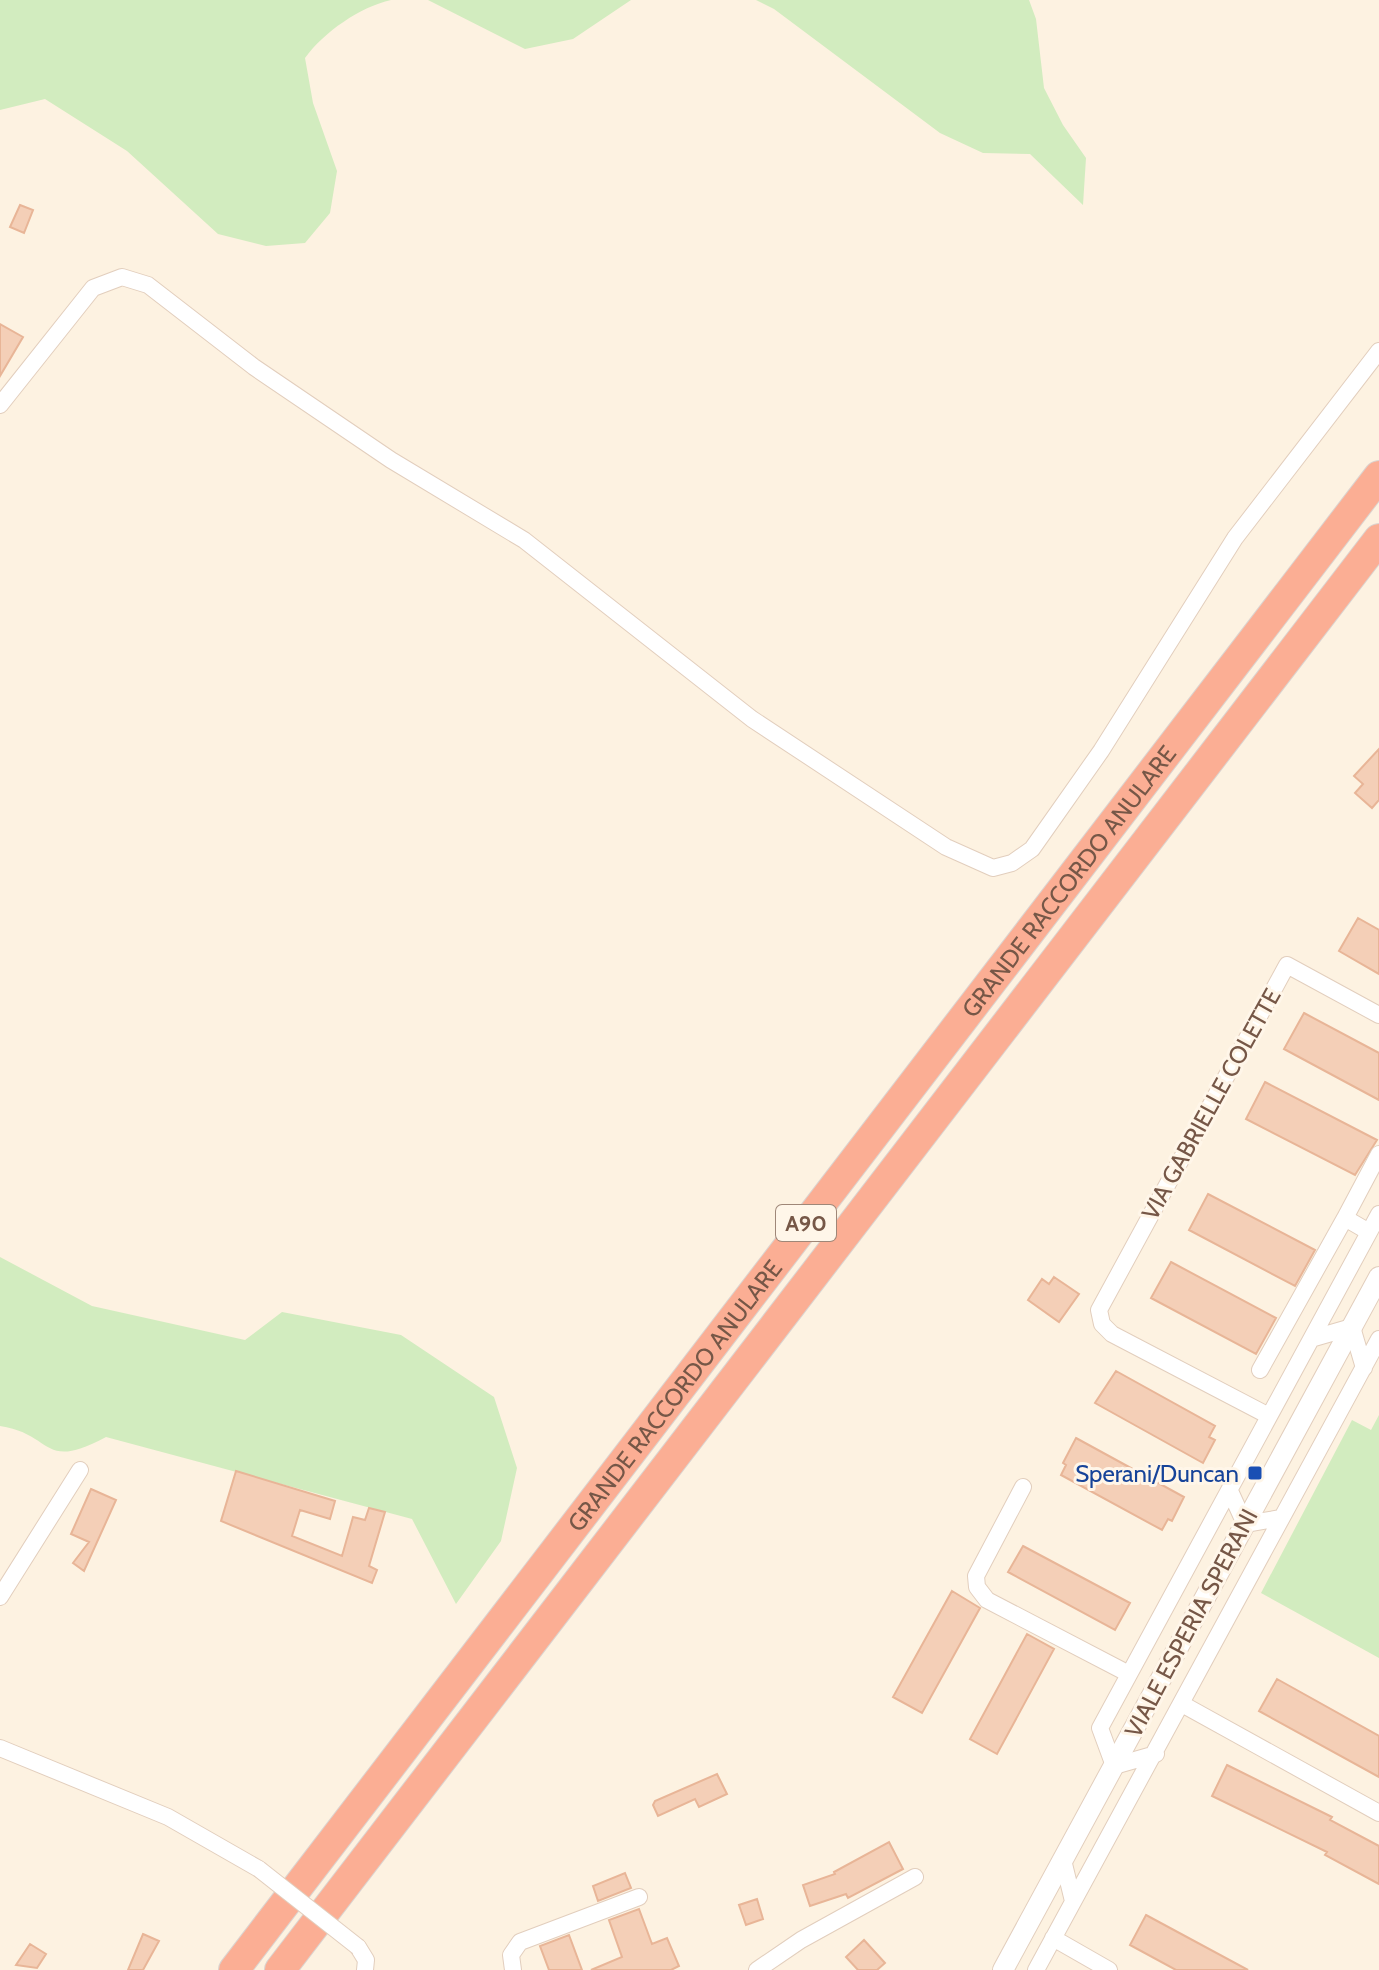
<svg xmlns="http://www.w3.org/2000/svg" width="1379" height="1970" font-family="Cabin,sans-serif">
<style>
.green{fill:#d2ecbf}
.building{fill:#f4cfb7;stroke:#e8b597;stroke-width:2}
.lines{fill:none;stroke-linecap:round;stroke-linejoin:round}
.minor-casing{stroke:#e2cebd;stroke-width:18}
.tertiary-casing{stroke:#e2cebd;stroke-width:22}
.motorway-casing{stroke:#dbd3cf;stroke-width:32}
.minor{stroke:#fff;stroke-width:16}
.tertiary{stroke:#fff;stroke-width:20}
.motorway{stroke:#fbae94;stroke-width:30}
.minor-bridge-casing{stroke:#e2cebd;stroke-width:18;stroke-linecap:butt}
.minor-bridge{stroke:#fff;stroke-width:16}
.transit-dot{fill:#1a4fb4;stroke:#fff6e9;stroke-width:3}
.labels{text-anchor:middle;dominant-baseline:central;stroke-width:6;stroke-linejoin:round;paint-order:stroke}
.shield{fill:#fff6e9;stroke:#9f8778;stroke-width:2}
.shield-label{font-size:22px;font-weight:bold;fill:#765747}
.street-label{font-size:24px;fill:#765747;stroke:#fff6e9}
.transit-label{font-size:24px;fill:#164399;stroke:#fff6e9;text-anchor:end}
</style>
<rect width="100%" height="100%" fill="#fdf2e1"/>
<path class="green" d="M 0,0 L 391,0 C 360,7 324,32 305,58 L 313,103 L 337,171 L 330,213 L 305,243 L 266,246 L 218,234 L 127,151 L 45,99 L 0,110 Z
M 428,0 L 631,0 L 573,39 L 525,49 Z
M 756,0 L 1029,0 L 1036,19 L 1044,88 L 1063,125 L 1086,158 L 1083,205 L 1030,154 L 983,153 L 940,133 L 774,9 Z
M 0,1257 L 92,1306 L 245,1340 L 282,1312 L 401,1335 L 494,1397 L 517,1468 L 501,1541 L 456,1604 L 412,1519 L 106,1437 C 41,1472 54,1434 0,1426 Z
M 1379,1415 L 1379,1658 L 1261,1593 L 1352,1420 L 1371,1430 Z"/>
<path class="building" d="M 20,205 L 33,210 L 24,233 L 10,227 Z
M 0,324 L 23,337 L 0,376 Z
M 1379,749 L 1379,800 L 1372,808 L 1355,793 L 1363,784 L 1354,776 Z
M 1358,918 L 1379,930 L 1379,974 L 1339,951 Z
M 1304,1013 L 1379,1053 L 1379,1100 L 1284,1049 Z
M 1265,1082 L 1377,1140 L 1355,1175 L 1246,1119 Z
M 1208,1194 L 1315,1250 L 1295,1286 L 1189,1230 Z
M 1171,1262 L 1276,1318 L 1256,1354 L 1151,1298 Z
M 1054,1277 L 1079,1294 L 1059,1322 L 1028,1300 L 1042,1279 L 1049,1284 Z
M 1116,1371 L 1215,1426 L 1209,1437 L 1215,1440 L 1203,1463 L 1095,1403 Z
M 1076,1438 L 1184,1497 L 1172,1521 L 1168,1519 L 1162,1530 L 1061,1475 L 1066,1465 L 1063,1463 Z
M 236,1471 L 335,1501 L 330,1519 L 300,1510 L 292,1536 L 342,1556 L 353,1517 L 365,1520 L 369,1508 L 385,1512 L 369,1566 L 377,1570 L 372,1583 L 221,1521 Z
M 91,1489 L 116,1500 L 84,1571 L 73,1563 L 89,1542 L 71,1534 Z
M 1023,1546 L 1130,1603 L 1115,1630 L 1008,1572 Z
M 952,1591 L 980,1608 L 922,1713 L 893,1697 Z
M 1027,1634 L 1054,1649 L 997,1754 L 970,1739 Z
M 1277,1679 L 1379,1736 L 1379,1777 L 1259,1711 Z
M 1227,1765 L 1332,1817 L 1330,1820 L 1379,1846 L 1379,1884 L 1325,1855 L 1327,1852 L 1212,1796 Z
M 717,1774 L 727,1794 L 699,1807 L 695,1799 L 658,1816 L 653,1805 L 655,1801 Z
M 889,1842 L 903,1869 L 848,1898 L 846,1894 L 810,1906 L 803,1885 L 835,1874 L 834,1872 Z
M 625,1873 L 631,1888 L 598,1901 L 593,1886 Z
M 757,1899 L 763,1919 L 746,1925 L 739,1905 Z
M 639,1909 L 652,1944 L 667,1938 L 679,1966 L 671,1970 L 591,1970 L 622,1957 L 609,1920 Z
M 1146,1915 L 1248,1970 L 1176,1970 L 1130,1945 Z
M 143,1934 L 159,1941 L 143,1970 L 128,1970 Z
M 569,1935 L 582,1970 L 549,1970 L 540,1946 Z
M 864,1940 L 885,1963 L 877,1970 L 858,1970 L 846,1957 Z
M 30,1944 L 46,1954 L 37,1968 L 16,1965 Z"/>
<g class="lines">
<defs>
<path id="minor" d="M 0,405 L 93,288 L 122,277 L 148,285 L 254,367 L 391,460 L 524,540 L 752,719 L 946,847 L 993,868 L 1012,863 L 1032,849 L 1101,751 L 1235,538 L 1379,351
M 1345,1218 L 1379,1154
M 1314,1338 L 1352,1327 L 1364,1368
M 1260,1370 L 1345,1218 L 1369,1232
M 1269,1416 L 1112,1334 L 1102,1324 L 1099,1310 L 1287,965 L 1379,1015
M 1023,1487 L 976,1576 L 977,1587 L 987,1600 L 1129,1674
M 1230,1491 L 1245,1524 L 1281,1518
M 0,1597 L 80,1470
M 1182,1704 L 1379,1813
M 0,1748 L 168,1817 L 259,1869
M 1156,1754 L 1114,1766 L 1100,1728 L 1379,1214
M 1063,1860 L 1073,1901
M 1053,1938 L 1109,1970
M 358,1947 L 366,1960 L 365,1970
M 513,1970 L 511,1955 L 520,1942 L 639,1897
M 757,1970 L 801,1940 L 915,1877
M 1036,1970 L 1379,1339"/>
<path id="tertiary" d="M 1003,1970 L 1379,1277"/>
<g id="motorway">
<path id="s1" d="M 234,1970 L 1379,476"/>
<path d="M 280,1970 L 1379,539"/>
</g>
</defs>
<use href="#minor" class="minor-casing"/>
<use href="#tertiary" class="tertiary-casing"/>
<use href="#motorway" class="motorway-casing"/>
<use href="#minor" class="minor"/>
<use href="#tertiary" class="tertiary"/>
<use href="#motorway" class="motorway"/>
<defs>
<path id="minor-bridge" d="M 259,1869 L 358,1947"/>
</defs>
<use href="#minor-bridge" class="minor-bridge-casing"/>
<use href="#minor-bridge" class="minor-bridge"/>
</g>
<rect class="transit-dot" x="1247" y="1465" width="16" height="16" rx="4"/>
<g class="labels">
<rect class="shield" x="776" y="1205" width="60" height="36" rx="6"/>
<g class="shield-label">
<text x="806" y="1223">A90</text>
</g>
<g class="street-label">
<text stroke="none"><textPath href="#s1" startOffset="1372">GRANDE RACCORDO ANULARE</textPath></text>
<text transform="translate(1211 1104) rotate(-61)">VIA GABRIELLE COLETTE</text>
<text stroke="none"><textPath href="#s1" startOffset="724">GRANDE RACCORDO ANULARE</textPath></text>
<text transform="translate(1191 1623) rotate(-62)">VIALE ESPERIA SPERANI</text>
</g>
<g class="transit-label">
<text x="1239" y="1473">Sperani/Duncan</text>
</g>
</g>
</svg>
